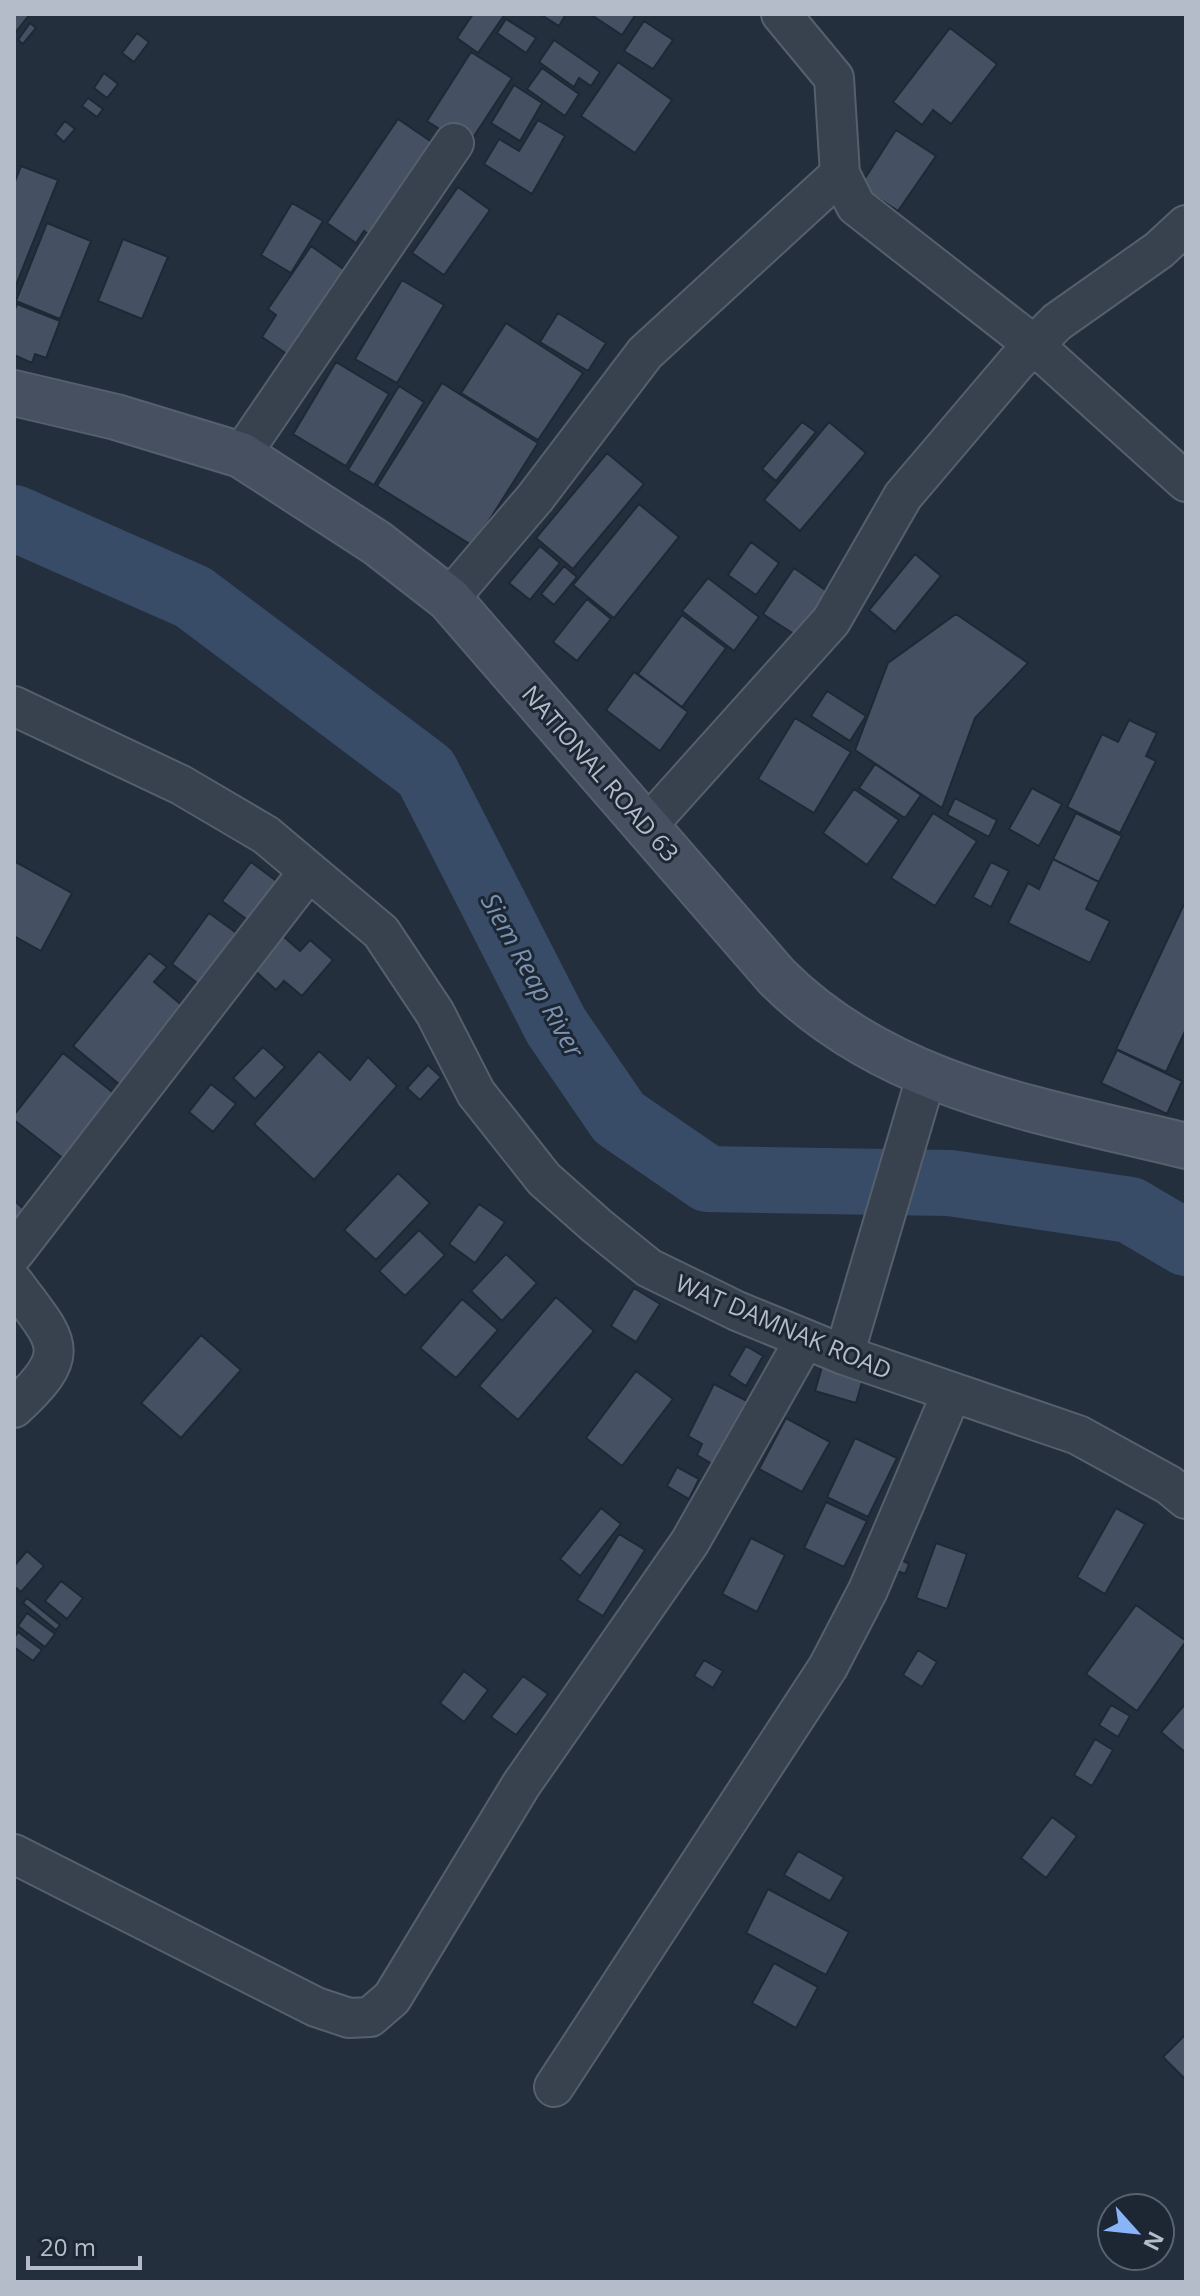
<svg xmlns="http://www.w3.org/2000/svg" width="1200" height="2296" font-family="'Open Sans',sans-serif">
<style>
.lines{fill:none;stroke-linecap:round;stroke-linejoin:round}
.river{stroke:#394c67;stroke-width:66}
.building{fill:#455162;stroke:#1f2835;stroke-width:2}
.street-casing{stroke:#565f6c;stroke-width:42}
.secondary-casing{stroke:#565f6c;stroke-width:48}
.street{stroke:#38414e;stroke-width:38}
.secondary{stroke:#465061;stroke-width:44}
.labels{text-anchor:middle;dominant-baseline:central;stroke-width:6;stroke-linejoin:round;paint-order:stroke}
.street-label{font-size:24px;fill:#b4bcc9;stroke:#1d2633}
.water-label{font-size:26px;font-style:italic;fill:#7c92b1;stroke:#1d2633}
</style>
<rect width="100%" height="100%" fill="#242f3e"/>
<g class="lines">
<path class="river" d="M 14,518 L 193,597 L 426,772 L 556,1026 L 619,1118 L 708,1179 L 950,1183 L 1130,1210 L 1186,1243"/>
</g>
<path class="building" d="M 14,14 L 30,14 L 14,34 Z
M 473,14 L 505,14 L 478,53 L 457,38 Z
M 540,14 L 566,14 L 559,26 Z
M 590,14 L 636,14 L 622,35 Z
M 506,19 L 536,38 L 526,53 L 497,33 Z
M 644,21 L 673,40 L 653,69 L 624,51 Z
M 30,23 L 36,28 L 23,44 L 18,40 Z
M 950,28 L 997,64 L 951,124 L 933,110 L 922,125 L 893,102 Z
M 137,33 L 149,42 L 134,62 L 122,53 Z
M 554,40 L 600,72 L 591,86 L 579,78 L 574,87 L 539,62 Z
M 471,52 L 512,78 L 467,147 L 427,121 Z
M 618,62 L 672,100 L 635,153 L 581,116 Z
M 542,68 L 579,94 L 565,116 L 527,89 Z
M 104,73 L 118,84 L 107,98 L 94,88 Z
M 514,85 L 542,103 L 520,141 L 491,123 Z
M 88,98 L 103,109 L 97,117 L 82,106 Z
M 398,119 L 442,149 L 379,242 L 364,231 L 356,243 L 327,223 Z
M 538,120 L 565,136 L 532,194 L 484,164 L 499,139 L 519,151 Z
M 65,121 L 75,129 L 64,142 L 55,134 Z
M 896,130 L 936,156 L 898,211 L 860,186 Z
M 21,166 L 58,180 L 14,290 L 14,184 Z
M 458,187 L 490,210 L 444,275 L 412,253 Z
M 292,203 L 323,221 L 291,273 L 261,255 Z
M 47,223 L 91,241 L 60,319 L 16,301 Z
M 123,239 L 168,257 L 142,319 L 98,301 Z
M 311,246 L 349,273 L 297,361 L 262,337 L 276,315 L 268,309 Z
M 402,280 L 444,305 L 397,383 L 355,359 Z
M 17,304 L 60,321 L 46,358 L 35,354 L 32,363 L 14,355 L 14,311 Z
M 558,313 L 606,343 L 588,371 L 540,342 Z
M 506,323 L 583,373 L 538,440 L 461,393 Z
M 336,362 L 389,394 L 346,466 L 293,434 Z
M 442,383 L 538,443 L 473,546 L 377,486 Z
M 399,386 L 424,402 L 374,485 L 348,470 Z
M 802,422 L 816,432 L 776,481 L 762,469 Z
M 829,422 L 866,453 L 800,531 L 764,500 Z
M 607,453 L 644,484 L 573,569 L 536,538 Z
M 639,504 L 679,537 L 614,618 L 573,585 Z
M 751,542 L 779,563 L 756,595 L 728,575 Z
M 540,546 L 560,563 L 530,600 L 509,583 Z
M 915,554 L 941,576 L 895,632 L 869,610 Z
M 564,566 L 577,577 L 554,605 L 541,594 Z
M 794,568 L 828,592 L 797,636 L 763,614 Z
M 708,578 L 759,617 L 734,651 L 682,611 Z
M 587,599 L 611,619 L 577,661 L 553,642 Z
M 956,614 L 1028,663 L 975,718 L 942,808 L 855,750 L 888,663 Z
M 682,615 L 726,648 L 682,707 L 638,674 Z
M 634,672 L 688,712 L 660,751 L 606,710 Z
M 827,691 L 866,716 L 850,741 L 811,716 Z
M 795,718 L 851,752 L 814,813 L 758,779 Z
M 1129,720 L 1157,733 L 1146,756 L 1156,761 L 1120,833 L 1067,807 L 1102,734 L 1118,742 Z
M 875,764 L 921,795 L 905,818 L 859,788 Z
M 1032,788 L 1062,804 L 1039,846 L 1009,829 Z
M 854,789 L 899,820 L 867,865 L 823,833 Z
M 955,798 L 997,820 L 989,837 L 947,815 Z
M 933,813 L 977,841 L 935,906 L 891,878 Z
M 1076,813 L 1122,836 L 1099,882 L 1053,859 Z
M 1053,859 L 1099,882 L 1086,909 L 1110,921 L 1090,963 L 1008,923 L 1028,883 L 1039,889 Z
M 14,861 L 72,893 L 41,951 L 14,936 Z
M 251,862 L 282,885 L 253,924 L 222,901 Z
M 991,862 L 1009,871 L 991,907 L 973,897 Z
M 1186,900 L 1186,1029 L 1166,1072 L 1116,1049 Z
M 209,913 L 242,937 L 204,988 L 172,964 Z
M 283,936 L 300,951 L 310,940 L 333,960 L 302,996 L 284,981 L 276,990 L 253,969 Z
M 149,953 L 167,967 L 154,982 L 190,1012 L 125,1089 L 73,1046 Z
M 263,1047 L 285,1067 L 255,1099 L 233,1078 Z
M 1117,1050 L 1182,1081 L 1167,1114 L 1101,1083 Z
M 319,1051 L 350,1080 L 368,1057 L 397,1086 L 314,1180 L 254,1124 Z
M 63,1053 L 120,1098 L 69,1163 L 14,1120 L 14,1115 Z
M 428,1065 L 441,1077 L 420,1100 L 407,1088 Z
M 211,1084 L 236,1104 L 213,1132 L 189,1112 Z
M 398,1173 L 430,1203 L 376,1260 L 344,1230 Z
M 14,1200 L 30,1215 L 14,1233 Z
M 479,1204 L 505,1222 L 475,1263 L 449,1244 Z
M 419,1230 L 445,1255 L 405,1296 L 379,1271 Z
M 506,1254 L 537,1283 L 502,1321 L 471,1291 Z
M 634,1288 L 660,1304 L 636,1342 L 611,1326 Z
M 556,1297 L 594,1331 L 518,1420 L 479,1386 Z
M 462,1299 L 498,1330 L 456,1378 L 420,1348 Z
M 201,1335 L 241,1370 L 181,1438 L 141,1403 Z
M 746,1346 L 763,1356 L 746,1386 L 729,1375 Z
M 822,1367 L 863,1379 L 856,1403 L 815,1391 Z
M 636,1371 L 673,1399 L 622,1466 L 586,1438 Z
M 714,1384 L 747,1401 L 714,1465 L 697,1455 L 702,1444 L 688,1436 Z
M 786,1418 L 830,1442 L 802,1492 L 759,1469 Z
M 855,1438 L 897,1458 L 868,1517 L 827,1497 Z
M 677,1467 L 699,1479 L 689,1499 L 667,1486 Z
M 826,1502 L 867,1521 L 844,1567 L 804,1548 Z
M 601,1508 L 621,1524 L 580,1576 L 560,1559 Z
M 1116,1508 L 1145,1524 L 1105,1594 L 1077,1577 Z
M 619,1534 L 645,1550 L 603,1616 L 577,1600 Z
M 751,1538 L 785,1555 L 757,1612 L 722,1594 Z
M 936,1543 L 967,1554 L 947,1609 L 916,1598 Z
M 27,1551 L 44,1566 L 21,1592 L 14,1586 L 14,1566 Z
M 896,1557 L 909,1564 L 905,1574 L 891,1568 Z
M 61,1581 L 83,1598 L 67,1619 L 45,1601 Z
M 27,1598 L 60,1625 L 56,1630 L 23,1603 Z
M 1136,1605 L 1186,1641 L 1137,1711 L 1086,1674 Z
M 27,1613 L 55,1634 L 45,1647 L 18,1626 Z
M 18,1632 L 42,1650 L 33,1661 L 14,1647 L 14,1638 Z
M 918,1650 L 937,1662 L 922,1687 L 903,1675 Z
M 704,1660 L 723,1671 L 713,1688 L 694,1676 Z
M 464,1671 L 488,1690 L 464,1722 L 440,1703 Z
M 523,1676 L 548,1694 L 516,1735 L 491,1717 Z
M 1186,1703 L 1186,1753 L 1161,1732 Z
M 1111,1705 L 1130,1716 L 1118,1737 L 1099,1725 Z
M 1095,1739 L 1113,1750 L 1092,1786 L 1074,1775 Z
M 1052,1817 L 1077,1836 L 1046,1878 L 1021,1858 Z
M 798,1851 L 844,1877 L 830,1901 L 784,1875 Z
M 768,1889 L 849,1932 L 826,1975 L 746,1933 Z
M 774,1963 L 818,1987 L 796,2028 L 752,2003 Z
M 1186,2034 L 1186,2080 L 1163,2057 Z"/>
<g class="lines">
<defs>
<path id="street" d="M 781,14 L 834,78 L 840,174 L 856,206 L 1034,345 L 1186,482
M 241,455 L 454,143
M 449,599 L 535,498 L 645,353 L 840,174
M 14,706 L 181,785 L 266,835 L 381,932 L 435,1013 L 476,1093 L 544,1179 L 597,1226 L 649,1268 L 737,1311 L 844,1355 L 1078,1435 L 1169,1485 L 1186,1499
M 647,826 L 831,621 L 903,496 L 1016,363 L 1057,322 L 1159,250 L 1186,225
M 14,1253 L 309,871
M 14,1283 C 57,1342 76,1351 14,1408
M 844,1355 L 927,1074
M 14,1854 L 316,2007 L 349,2018 L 370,2017 L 392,1998 L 521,1785 L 690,1542 L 805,1339
M 554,2087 L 828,1667 L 868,1590 L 952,1392"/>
<path id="secondary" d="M 14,393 L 116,417 L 241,455 L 377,543 L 449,599 L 777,977 C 888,1088 1040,1110 1186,1146"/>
</defs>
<use href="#street" class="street-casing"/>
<use href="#secondary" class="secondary-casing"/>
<use href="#street" class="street"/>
<use href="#secondary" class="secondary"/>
</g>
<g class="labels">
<g class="street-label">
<text transform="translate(601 773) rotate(49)">NATIONAL ROAD 63</text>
<text transform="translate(784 1326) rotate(23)">WAT DAMNAK ROAD</text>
</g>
<g class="water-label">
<text transform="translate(533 975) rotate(61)">Siem Reap River</text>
</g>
</g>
<rect width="1200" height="2296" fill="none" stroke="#b4bcc9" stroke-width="32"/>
<g transform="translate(1136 2232) rotate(117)"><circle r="38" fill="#1d2633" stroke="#59626f" stroke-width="2"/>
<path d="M0-6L14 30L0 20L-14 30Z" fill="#8ab4f8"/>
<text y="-12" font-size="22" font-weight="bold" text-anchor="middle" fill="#b4bcc9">N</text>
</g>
<path d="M28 2256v12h112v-12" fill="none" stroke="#b4bcc9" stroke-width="4"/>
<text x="40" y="2256" font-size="24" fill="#b4bcc9" stroke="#1d2633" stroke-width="6" paint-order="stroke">20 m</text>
</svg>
